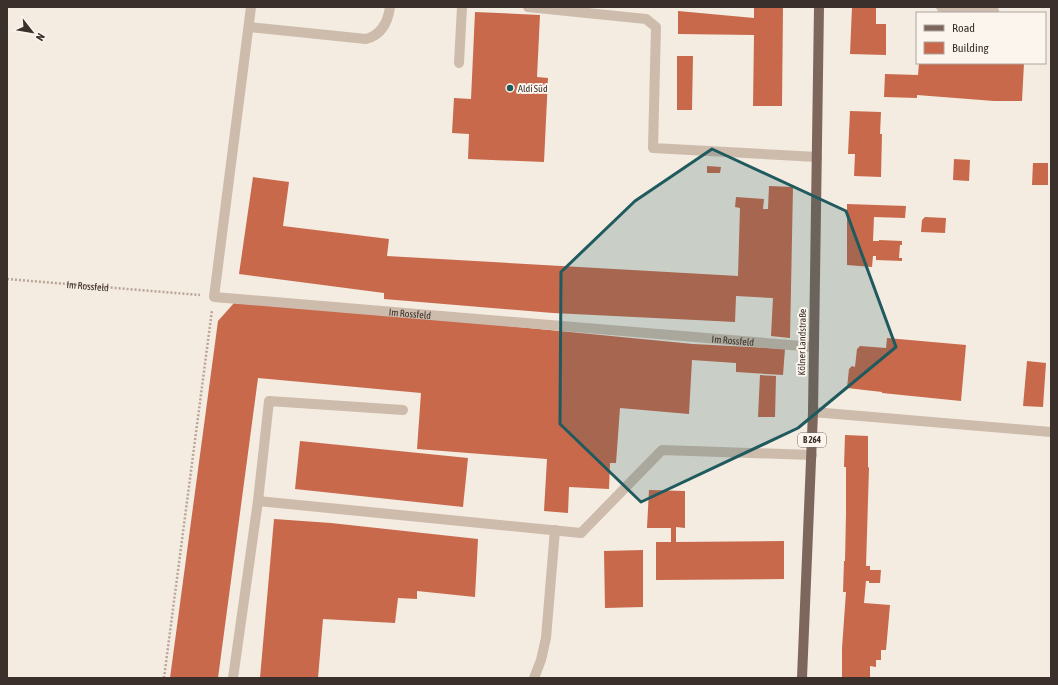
<svg xmlns="http://www.w3.org/2000/svg" width="1058" height="685" font-family="'Asap Condensed',sans-serif">
<style>
.building{fill:#c8694b}
.lines{fill:none;stroke-linecap:round;stroke-linejoin:round}
.path{stroke:#b9a596;stroke-width:2.5;stroke-dasharray:2 2;stroke-linecap:butt}
.minor{stroke:#cdbbac;stroke-width:10}
.major{stroke:#7d675c;stroke-width:10}
.marked{fill:#1f5a5e;fill-opacity:0.2;stroke:#1f5a5e;stroke-width:3;stroke-linejoin:round}
.poi-dot{fill:#1f5a5e;stroke:#fbf5ee;stroke-width:1.5}
.labels{text-anchor:middle;dominant-baseline:central;stroke-width:4;stroke-linejoin:round;paint-order:stroke}
.shield{fill:#fbf5ee;stroke:#756b66;stroke-width:1}
.shield-label{font-size:9px;font-weight:bold;fill:#3b302b}
.poi-label{font-size:10px;fill:#3b302b;stroke:#fbf5ee;text-anchor:start}
.street-label{font-size:10px;fill:#3b302b;stroke:#fbf5ee}
</style>
<rect width="100%" height="100%" fill="#f4ebe1"/>
<path class="building" d="M 754,7 L 783,7 L 782,106 L 753,106 L 754,35 L 678,34 L 678,11 L 754,18 Z
M 852,7 L 876,7 L 876,24 L 886,24 L 886,55 L 850,54 Z
M 475,12 L 540,15 L 537,77 L 548,78 L 544,162 L 468,159 L 469,134 L 452,133 L 454,98 L 471,99 Z
M 677,56 L 693,56 L 692,110 L 677,110 Z
M 919,63 L 1024,63 L 1022,101 L 994,101 L 917,95 L 917,98 L 884,97 L 885,74 L 918,75 Z
M 850,111 L 881,112 L 880,134 L 882,134 L 881,177 L 854,176 L 855,154 L 848,154 Z
M 954,159 L 970,160 L 969,181 L 953,180 Z
M 1033,163 L 1048,163 L 1048,185 L 1032,185 Z
M 707,166 L 721,167 L 720,173 L 707,173 Z
M 253,177 L 289,182 L 283,226 L 389,239 L 387,256 L 738,276 L 740,208 L 735,207 L 736,197 L 764,199 L 763,209 L 768,209 L 769,186 L 793,187 L 790,338 L 771,336 L 773,298 L 736,296 L 735,322 L 716,321 L 553,313 L 384,299 L 384,293 L 239,274 Z
M 847,204 L 906,206 L 905,218 L 874,217 L 873,241 L 879,241 L 879,240 L 902,241 L 902,245 L 900,245 L 899,258 L 902,258 L 902,261 L 876,260 L 876,256 L 873,256 L 872,267 L 847,265 Z
M 925,217 L 946,218 L 945,233 L 921,232 L 922,220 Z
M 234,303 L 425,318 L 693,344 L 785,349 L 783,375 L 736,372 L 736,363 L 692,360 L 689,414 L 620,408 L 616,463 L 610,463 L 609,489 L 569,487 L 568,513 L 544,511 L 547,459 L 417,449 L 421,393 L 258,378 L 218,678 L 170,678 L 218,321 Z
M 887,338 L 966,345 L 961,401 L 882,393 L 882,392 L 847,388 L 849,369 L 852,366 L 855,367 L 857,349 L 860,346 L 886,348 Z
M 1027,361 L 1046,363 L 1043,407 L 1023,406 Z
M 760,375 L 776,376 L 775,417 L 758,417 Z
M 845,435 L 868,436 L 868,467 L 869,468 L 866,566 L 870,566 L 870,570 L 881,570 L 880,583 L 869,583 L 869,581 L 866,581 L 864,603 L 890,605 L 886,650 L 881,650 L 881,660 L 876,660 L 876,667 L 870,666 L 870,678 L 842,678 L 842,648 L 846,592 L 843,592 L 844,561 L 845,561 L 846,514 L 846,467 L 844,467 Z
M 300,441 L 468,458 L 463,507 L 295,489 Z
M 649,490 L 685,491 L 685,528 L 676,527 L 676,542 L 784,541 L 784,579 L 656,580 L 656,542 L 671,542 L 671,528 L 647,528 Z
M 274,519 L 331,523 L 478,539 L 475,597 L 417,591 L 417,599 L 398,598 L 395,623 L 323,619 L 318,678 L 260,678 Z
M 643,550 L 643,607 L 605,608 L 604,551 Z"/>
<g class="lines">
<g class="path">
<path id="s1" d="M 7,279 L 200,295"/>
<path d="M 164,678 L 212,310"/>
</g>
<g class="minor">
<path id="s2" d="M 251,7 L 214,297 L 814,347"/>
<path d="M 528,7 L 646,19 L 656,27 L 653,148 L 817,157"/>
<path d="M 941,7 L 994,11"/>
<path d="M 249,27 L 366,39 C 381,35 388,22 390,7"/>
<path d="M 459,63 L 462,7"/>
<path d="M 403,410 L 269,401 L 258,501 L 581,533 L 662,450 L 812,455"/>
<path d="M 813,412 L 1051,432"/>
<path d="M 233,678 L 258,501"/>
<path d="M 534,678 L 541,660 L 546,638 L 555,530"/>
</g>
<path class="major" d="M 802,678 L 813,412 L 819,7"/>
</g>
<path class="marked" d="M 712,149 L 846,211 L 896,347 L 798,428 L 641,502 L 560,424 L 561,272 L 635,201 Z"/>
<circle class="poi-dot" cx="510" cy="88" r="4"/>
<g class="labels">
<rect class="shield" x="798" y="433" width="28" height="14" rx="3"/>
<g class="shield-label">
<text x="812" y="440">B 264</text>
</g>
<g class="poi-label">
<text x="518" y="88">Aldi Süd</text>
</g>
<g class="street-label">
<text stroke="none"><textPath href="#s1" startOffset="81">Im Rossfeld</textPath></text>
<text stroke="none"><textPath href="#s2" startOffset="489">Im Rossfeld</textPath></text>
<text stroke="none"><textPath href="#s2" startOffset="813">Im Rossfeld</textPath></text>
<text transform="translate(802 342) rotate(-89)">Kölner Landstraße</text>
</g>
</g>
<rect width="1058" height="685" fill="none" stroke="#3b302b" stroke-width="16"/>
<rect x="916" y="12" width="130" height="52" fill="#fbf5ee" stroke="#aea6a0"/>
<rect x="924" y="25" width="20" height="6" fill="#7d675c" stroke="#aea6a0"/>
<text x="952" y="32" font-size="12" fill="#3b302b">Road</text>
<rect x="924" y="42" width="20" height="12" fill="#c8694b" stroke="#aea6a0"/>
<text x="952" y="52" font-size="12" fill="#3b302b">Building</text>
<g transform="translate(32 32) rotate(121)" stroke="#fbf5ee" stroke-width="3" paint-order="stroke">
<path d="M0-3L7 15L0 10L-7 15Z" fill="#3b302b"/>
<text y="-6" font-size="11" font-weight="bold" text-anchor="middle" fill="#3b302b">N</text>
</g>
</svg>
